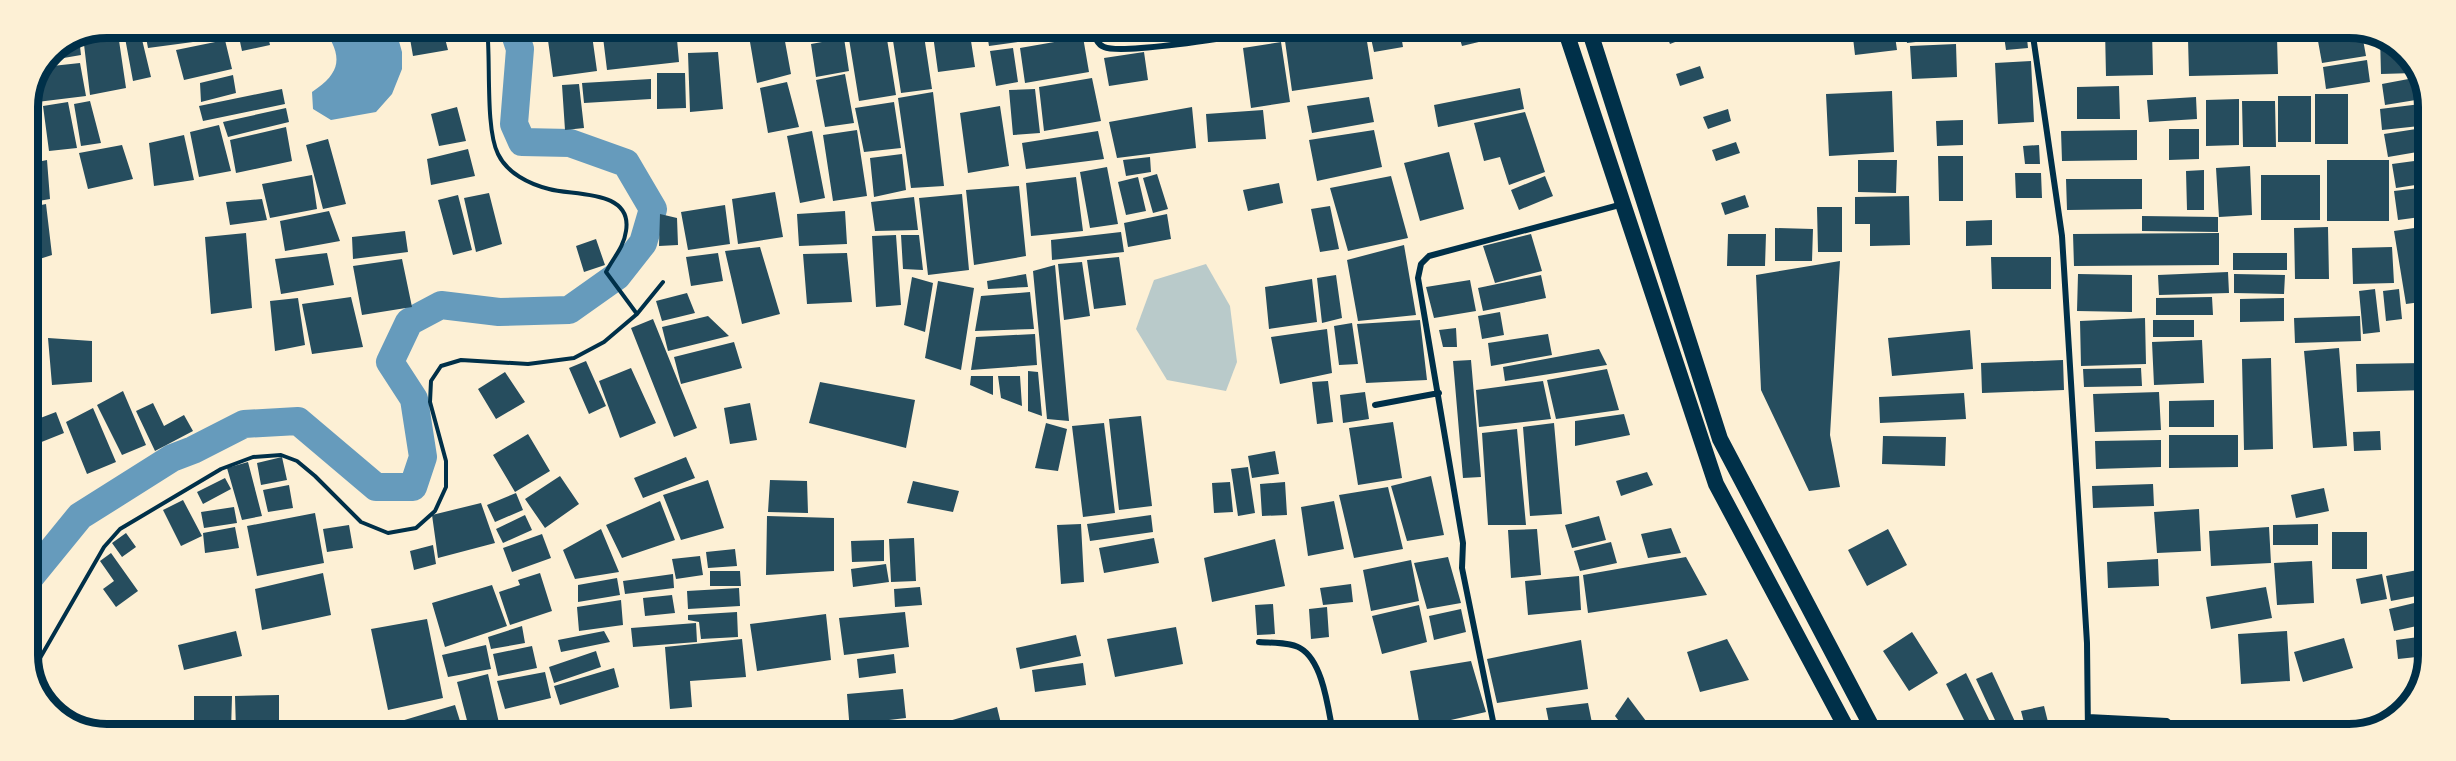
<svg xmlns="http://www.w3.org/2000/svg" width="2456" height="761" font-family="Lato,sans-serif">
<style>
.green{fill:#b9caca}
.water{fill:#669bbc}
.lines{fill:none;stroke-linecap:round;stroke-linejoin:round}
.canal{stroke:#669bbc;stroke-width:28}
.building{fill:#264d5e}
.path{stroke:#003049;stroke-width:4}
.minor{stroke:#003049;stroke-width:6}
.trunk{stroke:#003049;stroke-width:16}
.rim{fill:none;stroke:#003049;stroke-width:8}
</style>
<rect width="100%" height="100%" fill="#fdf0d5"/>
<path class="green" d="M 1206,264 L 1230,306 L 1237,362 L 1226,391 L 1167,380 L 1136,329 L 1154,280 Z"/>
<path class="water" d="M 323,27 L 395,27 L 402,52 L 402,69 L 392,94 L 376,112 L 331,120 L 313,109 L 312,92 C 342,72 343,57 323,27 Z"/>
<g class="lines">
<path class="canal" d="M 27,581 L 80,516 L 172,458 L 193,450 L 244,424 L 298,421 L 376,487 L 413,487 L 423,457 L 414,399 L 390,362 L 409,322 L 441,305 L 499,312 L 569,310 L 617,276 L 643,243 L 653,209 L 626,163 L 570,143 L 522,142 L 514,124 L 520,49 L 513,28"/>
</g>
<path class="building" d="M 106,27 L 117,27 L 126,88 L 90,95 L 83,36 Z
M 123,27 L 139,27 L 151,77 L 133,81 Z
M 144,27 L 190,27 L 193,42 L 148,48 Z
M 195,27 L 217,27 L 218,35 L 197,38 Z
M 225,27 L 243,27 L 243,28 L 226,32 Z
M 408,27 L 442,27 L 448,50 L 413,56 Z
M 591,28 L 597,71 L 553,77 L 547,33 Z
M 618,28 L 676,28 L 679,62 L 607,70 L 602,29 Z
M 686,28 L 724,28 L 725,37 L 688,42 Z
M 729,28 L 765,28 L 765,31 L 730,35 Z
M 932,28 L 969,28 L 975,67 L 938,72 Z
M 986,28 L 1037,28 L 1039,39 L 989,46 Z
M 1042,28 L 1088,28 L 1089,32 L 1043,38 Z
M 1101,28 L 1172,28 L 1172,30 L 1103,39 Z
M 923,29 L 932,89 L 901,93 L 892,34 Z
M 1365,29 L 1373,79 L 1292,91 L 1285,41 Z
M 1369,29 L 1400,29 L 1403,47 L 1374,52 Z
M 1406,29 L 1431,29 L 1433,36 L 1408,42 Z
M 1436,29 L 1451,29 L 1453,35 L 1439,38 Z
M 1457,29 L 1506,29 L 1508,35 L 1462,46 Z
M 1664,29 L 1691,29 L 1693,35 L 1670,44 Z
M 1852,29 L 1894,29 L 1897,50 L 1855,55 Z
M 1905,29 L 1950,29 L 1951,38 L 1907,43 Z
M 2003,29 L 2026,29 L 2028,48 L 2006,50 Z
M 2105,29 L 2152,30 L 2153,75 L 2106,76 Z
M 267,31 L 270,45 L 242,51 L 239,37 Z
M 886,33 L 896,95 L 859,101 L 849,39 Z
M 2362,34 L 2366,56 L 2322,63 L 2318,41 Z
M 784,36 L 791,74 L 757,83 L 750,42 Z
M 2380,36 L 2410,54 L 2413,63 L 2414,73 L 2381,74 Z
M 1083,37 L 1089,72 L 1025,83 L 1020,48 Z
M 2277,37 L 2278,74 L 2189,76 L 2188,39 Z
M 79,38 L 81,55 L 46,61 L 50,50 Z
M 844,38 L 849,71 L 816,77 L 811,44 Z
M 225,40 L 232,69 L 184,80 L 176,50 Z
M 1281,42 L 1290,102 L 1251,108 L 1243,48 Z
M 1956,44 L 1957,77 L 1912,79 L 1910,46 Z
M 1013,48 L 1018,82 L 996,86 L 990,51 Z
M 718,52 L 723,109 L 690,112 L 688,53 Z
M 1144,52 L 1148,80 L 1109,86 L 1104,58 Z
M 2367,60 L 2370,82 L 2326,89 L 2323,67 Z
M 2031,61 L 2034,122 L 1998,124 L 1995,63 Z
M 80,63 L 86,96 L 37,102 L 34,89 L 43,67 Z
M 1700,66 L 1704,78 L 1680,86 L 1676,74 Z
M 657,73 L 685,73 L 686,108 L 657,109 Z
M 845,74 L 854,123 L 825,127 L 816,80 Z
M 233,75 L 236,93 L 201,102 L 200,83 Z
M 2419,77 L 2428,98 L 2385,105 L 2382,84 Z
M 1092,78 L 1101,121 L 1044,131 L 1039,87 Z
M 651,79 L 651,99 L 584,103 L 582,83 Z
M 787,82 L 799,127 L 768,133 L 760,88 Z
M 579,84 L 584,128 L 565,130 L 562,85 Z
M 2119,86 L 2120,119 L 2077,119 L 2077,87 Z
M 1520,88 L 1524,109 L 1438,127 L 1434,105 Z
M 282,89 L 285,104 L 203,121 L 199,106 Z
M 1035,89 L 1040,133 L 1013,135 L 1009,90 Z
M 1892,91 L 1894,152 L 1829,156 L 1826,94 Z
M 933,92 L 944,186 L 911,188 L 898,98 Z
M 2315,94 L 2348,94 L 2348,144 L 2315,144 Z
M 2278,96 L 2311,96 L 2311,142 L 2278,142 Z
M 1369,97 L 1374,122 L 1312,133 L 1307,106 Z
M 2196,97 L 2197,119 L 2149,122 L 2147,100 Z
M 2239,99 L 2239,145 L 2206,146 L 2206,100 Z
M 90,101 L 101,143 L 81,146 L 74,104 Z
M 2242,101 L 2275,101 L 2276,147 L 2243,147 Z
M 68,102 L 77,148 L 49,151 L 43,106 Z
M 894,102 L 901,148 L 864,152 L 855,108 Z
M 2429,103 L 2429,125 L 2382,130 L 2380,109 Z
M 1000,106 L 1009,166 L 968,173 L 960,113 Z
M 457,107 L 466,141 L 439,146 L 431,114 Z
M 1192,107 L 1196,148 L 1117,158 L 1109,122 Z
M 286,108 L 289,122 L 228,137 L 223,122 Z
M 1728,109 L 1731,121 L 1708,129 L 1703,117 Z
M 1263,110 L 1266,139 L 1208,142 L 1206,114 Z
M 1525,112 L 1545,172 L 1509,185 L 1500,157 L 1484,161 L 1474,123 Z
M 1963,120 L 1963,145 L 1937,146 L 1936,121 Z
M 37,121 L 42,152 L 27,155 L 27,122 Z
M 219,125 L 231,171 L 199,177 L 190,132 Z
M 286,127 L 292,161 L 236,173 L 230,140 Z
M 2429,127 L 2429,150 L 2388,157 L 2384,134 Z
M 2169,129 L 2199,129 L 2199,159 L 2169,160 Z
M 857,130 L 867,196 L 833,201 L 823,135 Z
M 1374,130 L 1382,167 L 1317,181 L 1309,140 Z
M 2137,130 L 2137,160 L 2062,161 L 2061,131 Z
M 812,131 L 825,198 L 800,203 L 787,136 Z
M 1098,131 L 1104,159 L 1026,169 L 1022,143 Z
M 184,135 L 194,180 L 154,186 L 149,143 Z
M 328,139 L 346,204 L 323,209 L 306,145 Z
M 1736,142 L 1740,153 L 1716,161 L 1712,150 Z
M 122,145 L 133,179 L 88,189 L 79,153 Z
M 2039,145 L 2040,164 L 2025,164 L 2023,146 Z
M 468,149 L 475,176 L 431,185 L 427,159 Z
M 1449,152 L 1464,209 L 1420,221 L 1404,163 Z
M 902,154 L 906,190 L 874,197 L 870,158 Z
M 1938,156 L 1963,156 L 1963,201 L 1939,201 Z
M 1150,157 L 1151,172 L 1126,176 L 1123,160 Z
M 2429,159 L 2428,183 L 2396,188 L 2392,164 Z
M 47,160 L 50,199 L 27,203 L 27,164 Z
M 1858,160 L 1897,160 L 1896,193 L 1858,192 Z
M 2327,160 L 2389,160 L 2389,221 L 2327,221 Z
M 2250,166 L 2252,215 L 2219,217 L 2216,168 Z
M 1107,167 L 1118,224 L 1090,228 L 1080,172 Z
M 2204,170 L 2204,210 L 2187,210 L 2186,171 Z
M 2015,173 L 2041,173 L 2042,198 L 2016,198 Z
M 1157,174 L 1168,209 L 1153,213 L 1143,178 Z
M 312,175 L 317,209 L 270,218 L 262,184 Z
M 2261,175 L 2320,175 L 2320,220 L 2261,220 Z
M 1391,176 L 1408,238 L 1348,251 L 1330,188 Z
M 1545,176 L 1553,196 L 1519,210 L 1511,190 Z
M 1076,177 L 1083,231 L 1031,236 L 1026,183 Z
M 1138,177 L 1146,211 L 1126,215 L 1118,182 Z
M 2066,179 L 2142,179 L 2142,209 L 2067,210 Z
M 1279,183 L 1283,203 L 1248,211 L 1243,190 Z
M 1019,186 L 1026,256 L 974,265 L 966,190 Z
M 2428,187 L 2428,216 L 2398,220 L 2394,191 Z
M 775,192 L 783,237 L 738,244 L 732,199 Z
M 489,193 L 502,244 L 476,252 L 464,198 Z
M 962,194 L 969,270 L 928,275 L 919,198 Z
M 458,195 L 472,250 L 453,255 L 438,200 Z
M 1745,195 L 1749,207 L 1725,215 L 1721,203 Z
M 1909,196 L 1910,245 L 1870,246 L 1870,224 L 1855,224 L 1855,197 Z
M 914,197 L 918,230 L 875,231 L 871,202 Z
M 262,199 L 267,220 L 230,225 L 226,202 Z
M 46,204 L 52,255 L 27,263 L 27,208 Z
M 725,205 L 730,244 L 688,250 L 681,212 Z
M 1330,206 L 1339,249 L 1320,252 L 1311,209 Z
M 1817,207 L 1842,207 L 1842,252 L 1818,252 Z
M 329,211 L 340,241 L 285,251 L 280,221 Z
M 845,211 L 847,244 L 799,246 L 797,214 Z
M 660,214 L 677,218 L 678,245 L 659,246 Z
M 1167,214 L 1171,239 L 1128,247 L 1124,223 Z
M 2142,216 L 2218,217 L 2218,232 L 2142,231 Z
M 1992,220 L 1992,245 L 1966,246 L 1966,221 Z
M 2428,226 L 2428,301 L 2406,304 L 2394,231 Z
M 2328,227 L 2329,279 L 2295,279 L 2294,228 Z
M 1775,228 L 1813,229 L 1812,261 L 1775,261 Z
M 405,231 L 408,252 L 353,259 L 352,237 Z
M 1121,232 L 1124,252 L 1052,260 L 1051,240 Z
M 246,233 L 252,308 L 211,314 L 205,237 Z
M 2219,233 L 2219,265 L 2074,266 L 2073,234 Z
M 1531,234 L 1542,271 L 1495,283 L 1483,246 Z
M 1728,234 L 1766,234 L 1765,266 L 1727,266 Z
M 896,235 L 901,305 L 876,307 L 872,236 Z
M 901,235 L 919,235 L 923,270 L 903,269 Z
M 596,239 L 605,265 L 584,272 L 576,246 Z
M 1404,245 L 1416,315 L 1358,321 L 1347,260 Z
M 760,247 L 780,314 L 742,324 L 725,251 Z
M 2392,247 L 2394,283 L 2353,284 L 2352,248 Z
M 327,253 L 334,285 L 281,294 L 275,259 Z
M 718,253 L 723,281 L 691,286 L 686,257 Z
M 847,253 L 852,302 L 807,304 L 803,254 Z
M 2233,253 L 2287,253 L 2287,270 L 2233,270 Z
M 1119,257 L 1126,305 L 1094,309 L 1087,260 Z
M 1991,257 L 2051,257 L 2051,289 L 1992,289 Z
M 402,259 L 412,307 L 362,315 L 353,266 Z
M 1840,261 L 1830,435 L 1840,487 L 1809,491 L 1761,390 L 1756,275 Z
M 1082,262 L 1090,316 L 1064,320 L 1058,264 Z
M 1055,265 L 1069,421 L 1047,419 L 1033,271 Z
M 2228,272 L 2229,293 L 2159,295 L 2158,275 Z
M 1026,274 L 1028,287 L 988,289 L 987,281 Z
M 2078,274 L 2132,275 L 2132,312 L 2077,311 Z
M 2234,274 L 2285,275 L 2284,294 L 2234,293 Z
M 1336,275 L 1342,318 L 1322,323 L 1317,278 Z
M 1541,275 L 1546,298 L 1483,311 L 1478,288 Z
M 912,277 L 933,283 L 925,332 L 904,325 Z
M 1312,279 L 1317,322 L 1269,329 L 1265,287 Z
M 1470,280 L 1476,311 L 1434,318 L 1426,287 Z
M 938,281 L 974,288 L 961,370 L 925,358 Z
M 2375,289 L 2380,332 L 2363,334 L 2359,291 Z
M 2399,289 L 2402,319 L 2386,321 L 2383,291 Z
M 1030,292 L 1034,329 L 975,331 L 981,296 Z
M 687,293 L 695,313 L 662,321 L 656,301 Z
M 351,297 L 363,347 L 312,354 L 302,304 Z
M 2212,297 L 2213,315 L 2156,315 L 2156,298 Z
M 298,298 L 305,345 L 275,351 L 270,301 Z
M 2284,298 L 2284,321 L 2240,322 L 2240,299 Z
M 1500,312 L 1504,335 L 1482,339 L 1478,316 Z
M 708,316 L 729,336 L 668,351 L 662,327 Z
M 2360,316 L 2361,341 L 2295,343 L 2294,318 Z
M 2145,318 L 2146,364 L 2081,366 L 2080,321 Z
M 653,319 L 697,428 L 674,437 L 631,328 Z
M 1420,320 L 1427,380 L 1366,383 L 1357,324 Z
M 2153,320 L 2194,320 L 2194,337 L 2153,337 Z
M 1352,323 L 1358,364 L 1339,365 L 1334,326 Z
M 1456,328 L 1457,347 L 1443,347 L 1439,330 Z
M 1327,329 L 1332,373 L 1280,384 L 1271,337 Z
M 1970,330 L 1973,369 L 1892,376 L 1888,338 Z
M 1035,334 L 1037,365 L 971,370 L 976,337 Z
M 1548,334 L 1552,355 L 1491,366 L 1488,343 Z
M 48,338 L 92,341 L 92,382 L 52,385 Z
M 2202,340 L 2204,383 L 2154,385 L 2152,342 Z
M 734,342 L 742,368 L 681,384 L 674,357 Z
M 2339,348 L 2347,446 L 2313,448 L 2304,351 Z
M 1599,349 L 1607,365 L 1505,381 L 1503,367 Z
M 2271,358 L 2273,449 L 2244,450 L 2242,359 Z
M 1471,360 L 1481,477 L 1463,478 L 1453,361 Z
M 2063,360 L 2064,390 L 1982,393 L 1981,363 Z
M 586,361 L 606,406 L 589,414 L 569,368 Z
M 2425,363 L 2426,390 L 2357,392 L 2356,364 Z
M 631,368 L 656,423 L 620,438 L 599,381 Z
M 2141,368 L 2142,386 L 2084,387 L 2083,369 Z
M 1607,369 L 1619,410 L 1556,419 L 1547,380 Z
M 1028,371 L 1038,372 L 1042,416 L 1028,411 Z
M 505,372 L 525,402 L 496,419 L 478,389 Z
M 971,376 L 993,376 L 993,395 L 970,385 Z
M 998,376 L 1020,376 L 1022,406 L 1001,398 Z
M 1328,381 L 1333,422 L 1317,424 L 1312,382 Z
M 1543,381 L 1551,419 L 1479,427 L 1476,390 Z
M 820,382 L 915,400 L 906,448 L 809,423 Z
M 123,391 L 146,445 L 122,455 L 97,405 Z
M 1365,392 L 1369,419 L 1343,423 L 1340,395 Z
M 2159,392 L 2161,430 L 2095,432 L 2093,394 Z
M 1964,393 L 1966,419 L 1880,423 L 1879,397 Z
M 2214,400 L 2214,427 L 2169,427 L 2169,401 Z
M 153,403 L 164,426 L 184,415 L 193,431 L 155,451 L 136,411 Z
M 750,403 L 757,440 L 730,444 L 724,408 Z
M 93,408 L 116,462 L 87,474 L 66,422 Z
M 56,412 L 64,433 L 39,443 L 30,422 Z
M 1624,414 L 1630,435 L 1575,446 L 1575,421 Z
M 1141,416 L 1152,506 L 1119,510 L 1109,419 Z
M 1393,422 L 1402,478 L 1358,485 L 1349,428 Z
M 1046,423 L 1067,429 L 1058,471 L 1035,468 Z
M 1104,423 L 1115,513 L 1083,517 L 1072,426 Z
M 1554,423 L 1562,514 L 1530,516 L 1523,427 Z
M 1517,429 L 1526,525 L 1488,525 L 1482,433 Z
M 2380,431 L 2381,450 L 2354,451 L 2353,432 Z
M 528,434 L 550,471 L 515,492 L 493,455 Z
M 2169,435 L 2238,435 L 2238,467 L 2169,468 Z
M 1883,436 L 1946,437 L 1945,466 L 1882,464 Z
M 2161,440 L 2161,467 L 2096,469 L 2095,441 Z
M 1275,451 L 1279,474 L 1252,478 L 1248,456 Z
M 282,457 L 287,480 L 261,485 L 257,463 Z
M 686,457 L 695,478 L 643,498 L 634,478 Z
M 248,462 L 262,516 L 242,520 L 227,468 Z
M 1248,467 L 1255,513 L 1238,516 L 1231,469 Z
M 1647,472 L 1653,485 L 1621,496 L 1616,481 Z
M 560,476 L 579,504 L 545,528 L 525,499 Z
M 1431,476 L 1444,535 L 1407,541 L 1391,486 Z
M 225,478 L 231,489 L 203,504 L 197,492 Z
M 708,480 L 724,528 L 681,540 L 663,495 Z
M 770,480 L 807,481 L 808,513 L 768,512 Z
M 913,481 L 959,491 L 953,512 L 907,503 Z
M 1230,482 L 1233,512 L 1214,513 L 1212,483 Z
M 1285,482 L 1287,515 L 1262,516 L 1260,484 Z
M 2153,484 L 2154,506 L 2093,508 L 2092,486 Z
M 289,485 L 293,508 L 268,512 L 263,490 Z
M 1388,487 L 1403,549 L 1354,558 L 1339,495 Z
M 2324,488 L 2329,511 L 2296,518 L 2291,495 Z
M 516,493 L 523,510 L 495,522 L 487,505 Z
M 183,500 L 202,536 L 181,546 L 163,510 Z
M 660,501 L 675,540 L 622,558 L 606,525 Z
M 1334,501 L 1344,549 L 1308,556 L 1301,507 Z
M 481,503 L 495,543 L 438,558 L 432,515 Z
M 234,507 L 237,523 L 204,528 L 201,512 Z
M 2199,509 L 2201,551 L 2157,553 L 2154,512 Z
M 315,513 L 324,563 L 257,576 L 247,526 Z
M 525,515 L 532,530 L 503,543 L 496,529 Z
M 1151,515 L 1153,532 L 1090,541 L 1087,524 Z
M 767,516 L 834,518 L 834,571 L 766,575 Z
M 1599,516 L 1606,540 L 1572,548 L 1565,525 Z
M 1081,524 L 1084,582 L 1061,584 L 1057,525 Z
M 2318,524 L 2318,545 L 2273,545 L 2273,525 Z
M 349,525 L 353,548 L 327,552 L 323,529 Z
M 235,527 L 239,548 L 205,553 L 203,533 Z
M 2269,527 L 2271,563 L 2211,566 L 2209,531 Z
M 1671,528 L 1681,553 L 1648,558 L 1641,534 Z
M 601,529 L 619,572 L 575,579 L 563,550 Z
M 1537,529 L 1541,575 L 1511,578 L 1508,530 Z
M 1888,529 L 1907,565 L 1867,586 L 1848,550 Z
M 2332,532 L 2367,532 L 2367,569 L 2332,569 Z
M 126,533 L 136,547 L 122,557 L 112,543 Z
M 542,534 L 551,558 L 512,572 L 503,548 Z
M 914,538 L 916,581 L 891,582 L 889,539 Z
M 1154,538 L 1159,563 L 1104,573 L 1099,548 Z
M 1275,539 L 1285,586 L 1212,602 L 1204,558 Z
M 884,540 L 884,561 L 852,562 L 851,541 Z
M 1611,542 L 1617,563 L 1580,571 L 1574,551 Z
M 433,545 L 436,564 L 414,570 L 410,551 Z
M 735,549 L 737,566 L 708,568 L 706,552 Z
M 111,553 L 138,591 L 116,607 L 103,589 L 114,581 L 100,561 Z
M 700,556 L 703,575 L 676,579 L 672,559 Z
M 1448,557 L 1461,603 L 1427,609 L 1414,563 Z
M 1686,557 L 1707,595 L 1588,613 L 1583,575 Z
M 2158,559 L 2159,586 L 2108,588 L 2107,562 Z
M 1411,560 L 1419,601 L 1371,611 L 1363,570 Z
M 2312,561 L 2314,603 L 2277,605 L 2274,563 Z
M 886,564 L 889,582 L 853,587 L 851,569 Z
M 2423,569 L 2427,594 L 2391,601 L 2386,576 Z
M 710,571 L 740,571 L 741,586 L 710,586 Z
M 323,573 L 331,615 L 262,630 L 255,589 Z
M 540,573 L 552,611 L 510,625 L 499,592 L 520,585 L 518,580 Z
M 673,574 L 674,588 L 625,594 L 623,581 Z
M 2382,574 L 2387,599 L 2361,604 L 2356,579 Z
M 1579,576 L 1581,610 L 1528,615 L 1525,581 Z
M 617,578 L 620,595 L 578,602 L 578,585 Z
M 1351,584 L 1353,602 L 1323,605 L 1320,588 Z
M 492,585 L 507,626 L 445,647 L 432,603 Z
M 920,587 L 922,605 L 895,607 L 894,589 Z
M 2266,587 L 2272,618 L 2211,629 L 2206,597 Z
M 739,588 L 740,606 L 688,609 L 687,591 Z
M 672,595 L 675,613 L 645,616 L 643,598 Z
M 621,600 L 623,625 L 579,631 L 577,607 Z
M 2427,600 L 2426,624 L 2394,631 L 2389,609 Z
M 1273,604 L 1275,634 L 1257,635 L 1255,605 Z
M 1419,605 L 1427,642 L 1382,654 L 1372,616 Z
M 1327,607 L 1329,637 L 1311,639 L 1309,609 Z
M 1461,609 L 1466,632 L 1434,640 L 1429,616 Z
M 737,612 L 738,637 L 701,639 L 699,622 L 688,620 L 688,615 Z
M 905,612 L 909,647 L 844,655 L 839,618 Z
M 826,614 L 831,660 L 757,671 L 750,624 Z
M 427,619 L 443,698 L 388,710 L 371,629 Z
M 696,623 L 697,642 L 633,647 L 631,628 Z
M 522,626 L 525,643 L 491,649 L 488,637 Z
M 1176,627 L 1183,664 L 1115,677 L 1107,639 Z
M 236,631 L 242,656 L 184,670 L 178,645 Z
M 604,631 L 610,642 L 561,652 L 558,640 Z
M 2287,631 L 2290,681 L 2241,684 L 2238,634 Z
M 1912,632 L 1938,673 L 1909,691 L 1883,651 Z
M 1076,635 L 1081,656 L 1020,669 L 1016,648 Z
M 2426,636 L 2426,656 L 2398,659 L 2396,640 Z
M 2344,638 L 2353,668 L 2303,682 L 2294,652 Z
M 742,639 L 746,677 L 690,681 L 692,707 L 670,709 L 665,647 Z
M 1727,639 L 1749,680 L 1700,692 L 1687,652 Z
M 1581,640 L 1588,689 L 1497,703 L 1487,659 Z
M 486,645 L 491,669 L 448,677 L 442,655 Z
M 532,646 L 537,668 L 498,676 L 493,654 Z
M 596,651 L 601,667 L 554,683 L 549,667 Z
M 894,654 L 896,673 L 859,678 L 857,659 Z
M 1471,661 L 1486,712 L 1420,727 L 1410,671 Z
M 1083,663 L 1086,685 L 1035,692 L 1032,670 Z
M 614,668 L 619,687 L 560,705 L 554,686 Z
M 545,672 L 551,698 L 505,709 L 497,681 Z
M 1992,672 L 2017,726 L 2001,733 L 1976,679 Z
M 1966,673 L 1996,734 L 1971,734 L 1946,684 Z
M 488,674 L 501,732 L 470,732 L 457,682 Z
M 903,689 L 906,718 L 889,720 L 890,730 L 850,732 L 847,694 Z
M 279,695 L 279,731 L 236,731 L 235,696 Z
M 194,696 L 232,696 L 231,731 L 194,731 Z
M 1628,697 L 1655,733 L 1628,733 L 1615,716 Z
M 1588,703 L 1594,733 L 1551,733 L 1546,708 Z
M 455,705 L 460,721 L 419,732 L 406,732 L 401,721 Z
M 2044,706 L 2051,734 L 2027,734 L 2021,711 Z
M 997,707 L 1003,732 L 952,732 L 949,721 Z
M 1413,721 L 1415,733 L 1382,733 L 1381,728 Z
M 945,723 L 948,732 L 909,732 L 909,731 Z
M 562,725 L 563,732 L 538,732 L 538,731 Z"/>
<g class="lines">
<path class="path" d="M 487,27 C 491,60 485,128 498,154 C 507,173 529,184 549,189 C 573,196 633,189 626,231 C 624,247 613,258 606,272 L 637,314
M 32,672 L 104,547 L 120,529 L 221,469 L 253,457 L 281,455 L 297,461 L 315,476 L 361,522 L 388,533 L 416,528 L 435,511 L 446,487 L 446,461 L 430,402 L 431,381 L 441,366 L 461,360 L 528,364 L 574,358 L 604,342 L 637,314 L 663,282"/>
<path class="minor" d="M 1093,28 C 1095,36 1096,44 1104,47 C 1124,56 1258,32 1288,28
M 2032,29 L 2062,236 L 2087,643 L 2088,734
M 819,33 L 855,28
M 1375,405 L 1439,393
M 1259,642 C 1270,643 1290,642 1300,648 C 1323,661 1328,708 1333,733
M 2088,717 L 2167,721 L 2183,734
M 1494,726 L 1462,568 L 1463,543 L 1418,278 L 1421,264 L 1429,256 L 1623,204"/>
<path class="trunk" d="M 1565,29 L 1716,484 L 1849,733
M 1589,29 L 1720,439 L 1875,733"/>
</g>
<path d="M0 0H2456V761H0ZM107 38H2349A69 69 0 0 1 2418 107V655A69 69 0 0 1 2349 724H107A69 69 0 0 1 38 655V107A69 69 0 0 1 107 38Z" fill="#fdf0d5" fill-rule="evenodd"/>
<path class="rim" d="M107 38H2349A69 69 0 0 1 2418 107V655A69 69 0 0 1 2349 724H107A69 69 0 0 1 38 655V107A69 69 0 0 1 107 38Z"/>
</svg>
